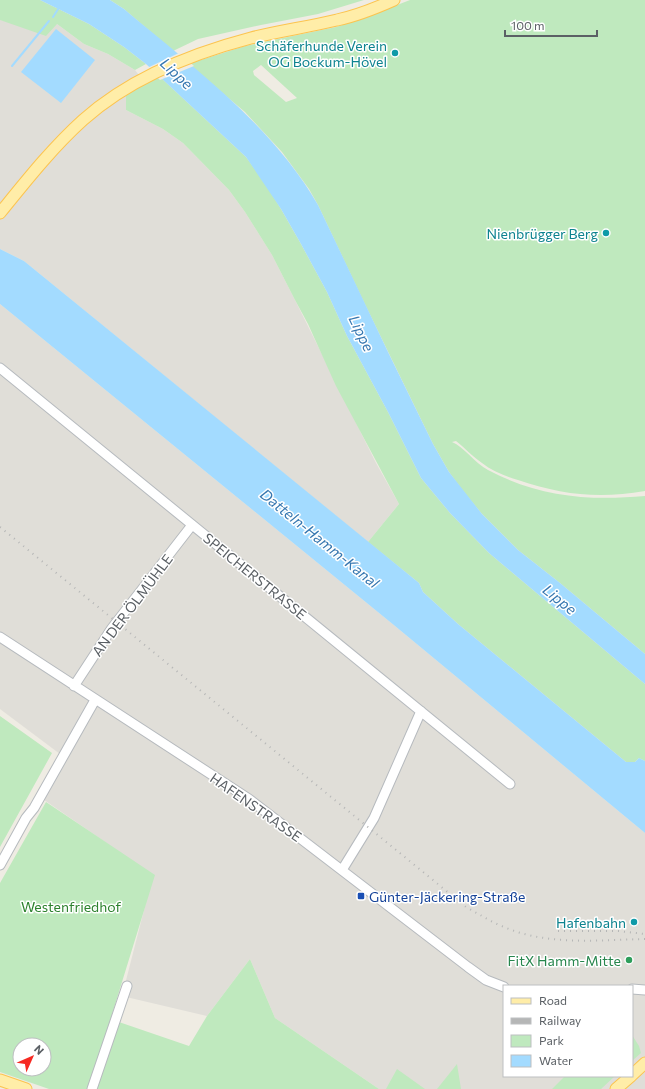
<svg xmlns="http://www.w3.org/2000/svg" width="645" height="1089" font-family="Commissioner,sans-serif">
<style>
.industrial{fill:#e0ded8;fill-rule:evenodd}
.green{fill:#bfe9be;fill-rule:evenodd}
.water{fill:#a3dbff}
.pier{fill:#efece3}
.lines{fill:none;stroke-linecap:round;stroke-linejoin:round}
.stream{stroke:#a3dbff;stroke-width:2}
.minor-casing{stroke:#b6babe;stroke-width:11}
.major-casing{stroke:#fcc44f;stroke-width:13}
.minor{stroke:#fff;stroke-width:9}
.major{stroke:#ffeda8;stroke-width:11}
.rail{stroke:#b5b6b6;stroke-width:2;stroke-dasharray:1 5;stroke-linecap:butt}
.culture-dot{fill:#0f9aa8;stroke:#fff;stroke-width:1.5}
.transit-dot{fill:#1a4fb4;stroke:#fff;stroke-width:1.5}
.leisure-dot{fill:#2e9e5b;stroke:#fff;stroke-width:1.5}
.labels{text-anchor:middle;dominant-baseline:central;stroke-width:3;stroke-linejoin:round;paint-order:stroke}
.culture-label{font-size:14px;fill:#0d838f;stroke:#fff;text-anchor:end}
.street-label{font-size:14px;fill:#5b6065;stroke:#fff}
.transit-label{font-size:14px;fill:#164399;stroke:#fff;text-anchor:start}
.park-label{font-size:14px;fill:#2d822e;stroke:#fff}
.leisure-label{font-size:14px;fill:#27864d;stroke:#fff;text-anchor:end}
.water-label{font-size:15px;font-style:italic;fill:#3677b0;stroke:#fff}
</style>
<rect width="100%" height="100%" fill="#efece3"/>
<path class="industrial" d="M 0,20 L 7,21 L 57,24 L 84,44 L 108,54 L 135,70 L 145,83 L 126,110 L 163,129 L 183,143 L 229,190 L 245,212 L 272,255 L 295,300 L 376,463 L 399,504 L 368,542 L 24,261 L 0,249 Z
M 0,304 L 395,626 L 645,833 L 645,1089 L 379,1089 L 275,1018 L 250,959 L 207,1016 L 122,996 L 153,875 L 37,795 L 60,754 L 0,709 ZM 504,986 L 632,986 L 632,1076 L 504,1076 Z"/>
<path class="green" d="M 0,0 L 40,0 L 89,24 L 124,47 L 146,64 L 135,70 L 108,54 L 84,44 L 57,24 L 46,36 L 0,20 Z
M 110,0 L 364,0 L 318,14 L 261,25 L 198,39 L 173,51 L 124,9 Z
M 410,0 L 645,0 L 645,491 C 599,499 562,495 518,480 C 505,476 492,471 482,463 C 473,457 465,448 456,441 L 452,442 C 464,447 475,463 488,470 C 539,497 588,501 645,496 L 645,654 L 560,583 L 518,550 L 482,514 L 463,491 L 449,472 L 433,444 L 359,292 L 318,205 L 309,189 L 282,152 L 245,112 L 188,64 L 245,46 L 336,27 L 361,19 ZM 261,65 L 297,98 L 286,102 L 254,75 L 253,71 Z
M 159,76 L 246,157 L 263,180 L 281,209 L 301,244 L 327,292 L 347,336 L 388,412 L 421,478 L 450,513 L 489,553 L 645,684 L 645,761 L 639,758 L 635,762 L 626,762 L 458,624 L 423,592 L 419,583 L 368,542 L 399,504 L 336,386 L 308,324 L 295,300 L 272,255 L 245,212 L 229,190 L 183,143 L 163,129 L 126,110 L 126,96 L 145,83 Z
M 0,716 L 52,753 L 0,847 Z
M 46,802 L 155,875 L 89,1089 L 49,1089 L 0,1072 L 0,883 ZM 20,1045 L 44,1045 L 44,1069 L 20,1069 Z
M 250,959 L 275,1018 L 379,1089 L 95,1089 L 116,1021 L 189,1046 L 207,1016 Z
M 632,1035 L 639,1046 L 641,1053 L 632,1061 Z
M 457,1064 L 461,1089 L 437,1089 Z
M 397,1069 L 425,1089 L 386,1089 Z
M 565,1076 L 615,1076 L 601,1089 L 552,1089 Z"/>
<path class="water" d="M 40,0 L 110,0 L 124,9 C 194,68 272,125 318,205 L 389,354 L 433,444 L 449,472 L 482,514 L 518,550 L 560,583 L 645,654 L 645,684 L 489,553 L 450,513 L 421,478 L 388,412 L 347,336 L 327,292 L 301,244 L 281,209 L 246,157 L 146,64 L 124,47 L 89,24 Z
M 56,29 L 95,60 L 61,103 L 21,72 Z
M 0,249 L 24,261 L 419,583 L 423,592 L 458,624 L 626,762 L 635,762 L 639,758 L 645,761 L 645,833 L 395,626 L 0,304 Z"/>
<path class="pier" d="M 179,53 L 194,66 L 160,80 L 147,68 Z"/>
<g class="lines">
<path class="stream" d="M 53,17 L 60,6
M 12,66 L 49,21"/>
<defs>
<path id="minor" d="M 0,368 L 510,784
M 0,637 L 249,799 L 468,967 L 486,980 L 504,987
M 74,686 L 112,628 L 192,525
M 0,865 L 26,818 L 34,808 L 95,700
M 342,870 L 374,818 L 421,711
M 632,989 L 645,990
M 92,1089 L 127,986"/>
<path id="major" d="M 0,213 C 26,181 52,148 83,120 C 130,78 190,54 251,38 C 279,31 308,27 337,20 C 356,16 376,8 394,0
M 632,1075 L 645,1063
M 0,1080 L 26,1089
M 616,1089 L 631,1076"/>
</defs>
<use href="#minor" class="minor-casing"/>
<use href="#major" class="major-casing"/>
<use href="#minor" class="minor"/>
<use href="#major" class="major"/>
<path class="rail" d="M 0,527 L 466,907 C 479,914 491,922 504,927 C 548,946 599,940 645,939
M 558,931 L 618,931 L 645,934"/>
</g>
<g class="culture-dot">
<circle cx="395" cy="53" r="4"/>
<circle cx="606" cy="233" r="4"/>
<circle cx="634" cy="922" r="4"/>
</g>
<rect class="transit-dot" x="357" y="892" width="8" height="8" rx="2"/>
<circle class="leisure-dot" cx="629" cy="960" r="4"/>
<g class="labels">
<g class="culture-label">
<text x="387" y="45">Schäferhunde Verein<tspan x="387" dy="16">OG Bockum-Hövel</tspan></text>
<text x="598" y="233">Nienbrügger Berg</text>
<text x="626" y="922">Hafenbahn</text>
</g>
<g class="street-label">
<text transform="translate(255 576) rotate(39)">SPEICHERSTRASSE</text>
<text transform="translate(132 605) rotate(-53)">AN DER ÖLMÜHLE</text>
<text transform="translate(256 807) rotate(35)">HAFENSTRASSE</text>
</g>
<g class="transit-label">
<text x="369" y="896">Günter-Jäckering-Straße</text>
</g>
<g class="park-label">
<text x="71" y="906">Westenfriedhof</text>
</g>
<g class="leisure-label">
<text x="621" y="960">FitX Hamm-Mitte</text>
</g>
<g class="water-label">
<text transform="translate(177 73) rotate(43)">Lippe</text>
<text transform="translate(362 333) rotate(64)">Lippe</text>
<text transform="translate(320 538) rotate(39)">Datteln-Hamm-Kanal</text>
<text transform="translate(560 599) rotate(39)">Lippe</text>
</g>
</g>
<rect x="503" y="985" width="130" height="92" fill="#ffffff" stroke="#bdbfc1"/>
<rect x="511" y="998" width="20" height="6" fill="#ffeda8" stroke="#bdbfc1"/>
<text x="539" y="1005" font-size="12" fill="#5b6065">Road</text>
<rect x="511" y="1018" width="20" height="6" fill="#b5b6b6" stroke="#bdbfc1"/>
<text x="539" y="1025" font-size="12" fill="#5b6065">Railway</text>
<rect x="511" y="1035" width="20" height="12" fill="#bfe9be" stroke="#bdbfc1"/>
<text x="539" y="1045" font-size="12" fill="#5b6065">Park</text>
<rect x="511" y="1055" width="20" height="12" fill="#a3dbff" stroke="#bdbfc1"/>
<text x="539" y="1065" font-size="12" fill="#5b6065">Water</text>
<g transform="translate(32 1057) rotate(45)"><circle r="19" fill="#ffffff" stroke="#bdbfc1"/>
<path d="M0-3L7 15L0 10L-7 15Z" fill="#f62922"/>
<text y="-6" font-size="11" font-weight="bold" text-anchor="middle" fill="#5b6065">N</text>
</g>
<path d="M505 30v6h92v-6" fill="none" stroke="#5b6065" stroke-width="2"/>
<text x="511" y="30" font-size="12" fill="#5b6065" stroke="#ffffff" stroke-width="3" paint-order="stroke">100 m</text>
</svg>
